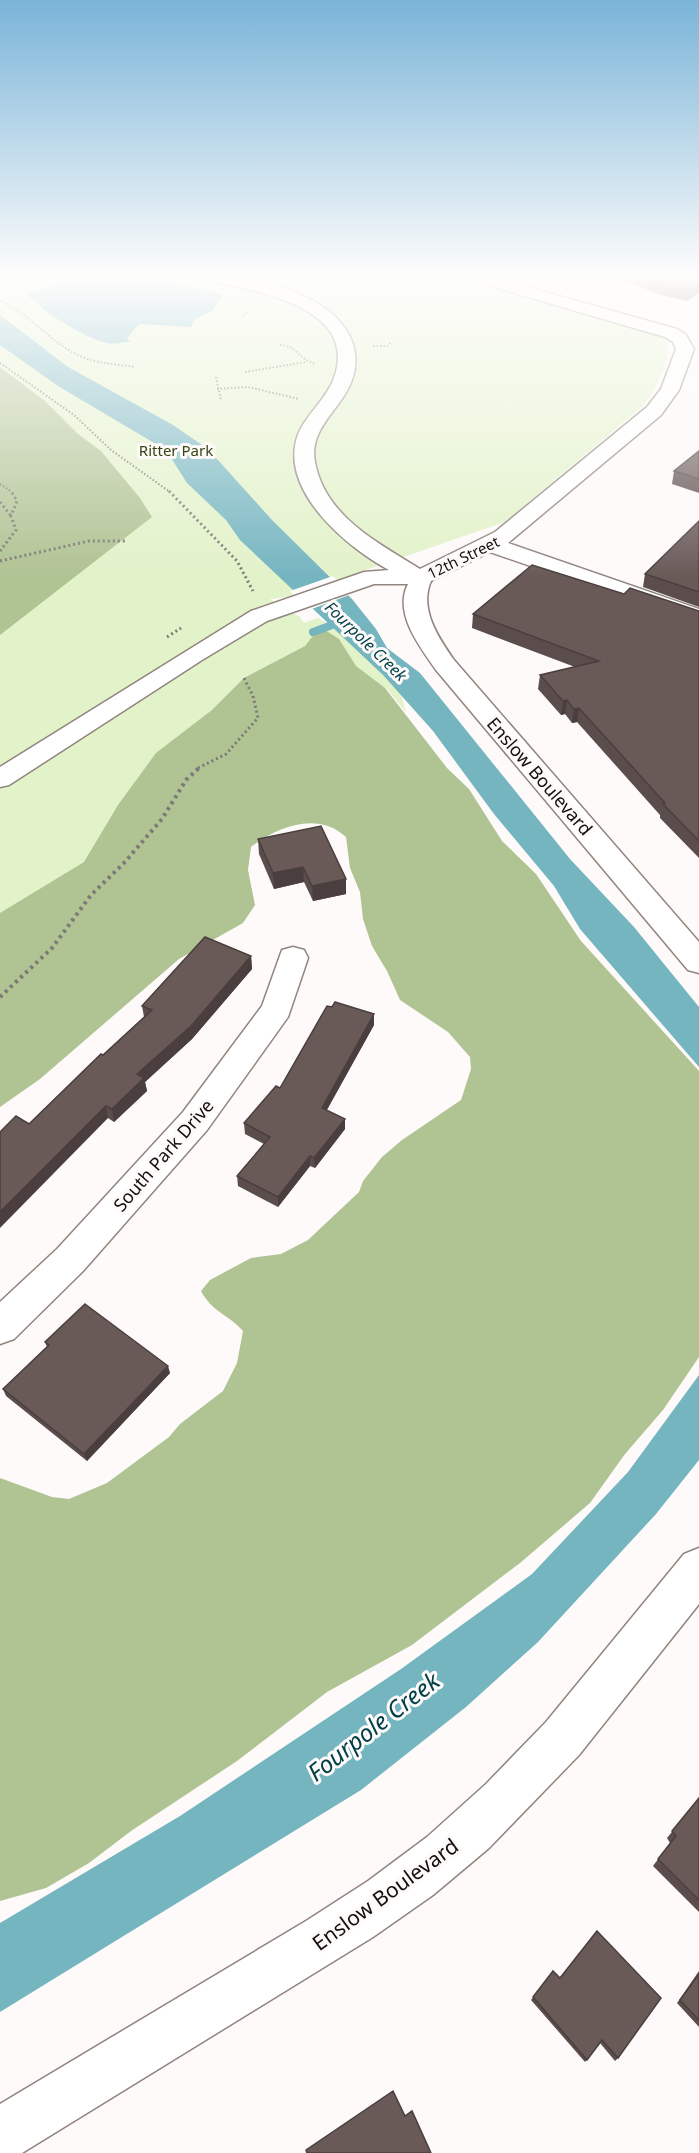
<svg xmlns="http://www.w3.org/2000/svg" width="699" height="2153" font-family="'Noto Sans',sans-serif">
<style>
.green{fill:#e2f2c9}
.forest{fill:#b0c393}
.water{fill:#75b5c0}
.pier{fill:#fdfaf9}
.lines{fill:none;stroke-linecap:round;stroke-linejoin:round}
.stream{stroke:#75b5c0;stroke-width:8}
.minor-casing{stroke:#92847e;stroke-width:3}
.path-far2{stroke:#7d7977;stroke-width:2;stroke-dasharray:1.5 2;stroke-linecap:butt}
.path-far1{stroke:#7d7977;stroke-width:3;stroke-dasharray:2 3;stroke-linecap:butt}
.path{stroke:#7d7977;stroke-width:4;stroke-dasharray:3 4;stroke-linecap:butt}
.minor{fill:#fff;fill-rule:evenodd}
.wall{fill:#5a4d4c}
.shaded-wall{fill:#4a3f3e}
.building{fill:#695a58;stroke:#4a3f3e;stroke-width:1.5}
.labels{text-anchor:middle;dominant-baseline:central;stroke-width:6;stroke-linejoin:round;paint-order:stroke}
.far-park-label{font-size:15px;fill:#354612;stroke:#fdfaf9}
.far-street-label{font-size:15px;fill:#140f0d;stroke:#fdfaf9}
.far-water-label{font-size:16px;font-style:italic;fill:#014049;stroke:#fdfaf9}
.street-label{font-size:18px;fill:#140f0d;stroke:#fdfaf9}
.near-street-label{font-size:21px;fill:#140f0d;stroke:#fdfaf9}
.near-water-label{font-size:24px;font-style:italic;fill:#014049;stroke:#fdfaf9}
</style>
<rect width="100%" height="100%" fill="#fdfaf9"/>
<path class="green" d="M 0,276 L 452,276 L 654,333 L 666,340 C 675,355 653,394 643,406 L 505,522 L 287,597 L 270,599 L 300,617 L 304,623 L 318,618 L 334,627 L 383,675 L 401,695 L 406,712 L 386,688 L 0,1024 Z"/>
<path class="forest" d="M 0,367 L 45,401 L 78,434 L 101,451 L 140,498 L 152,517 L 0,635 Z
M 325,630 L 339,639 L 356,666 L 385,688 L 447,768 L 469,789 L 502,841 L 536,874 L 581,941 L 699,1071 L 699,1357 L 663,1410 L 625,1454 L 590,1503 L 520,1563 L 412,1645 L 327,1692 L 237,1761 L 131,1831 L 89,1863 L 46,1888 L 0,1901 L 0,1478 L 52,1497 L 69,1499 L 107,1483 L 169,1437 L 180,1424 L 223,1391 L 237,1363 L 243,1331 C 228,1314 212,1312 201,1291 L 210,1280 L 251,1258 L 281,1254 L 308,1240 L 359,1192 L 363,1181 L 382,1157 L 402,1140 L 461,1100 L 471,1069 L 470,1057 L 448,1032 L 400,1000 L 387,971 L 372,946 L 363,919 L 360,892 L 350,868 L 346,837 C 318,811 278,826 251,847 L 248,870 L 255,905 L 243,923 L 179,959 L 40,1079 L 0,1107 L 0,913 L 84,862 L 118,805 L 156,753 L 212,710 L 244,678 L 305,646 L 316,632 Z"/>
<path class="water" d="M 135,278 L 204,289 L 223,296 L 212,311 L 195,319 L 191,327 L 139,324 L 127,338 L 130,342 C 123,342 114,345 106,343 C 80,335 47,315 28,295 C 58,277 101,279 135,278 Z
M 0,315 L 68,367 L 173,425 L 208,449 L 272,520 L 352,599 L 376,629 L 387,648 L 420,673 L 570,859 L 634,927 L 699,1007 L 699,1067 L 580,929 L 554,886 L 494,814 L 433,731 L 383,675 L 240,540 L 226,520 L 187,483 L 166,450 L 58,386 L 0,345 Z
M 699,1375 L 699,1460 L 656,1514 L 538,1642 L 466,1707 L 361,1790 L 0,2012 L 0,1923 L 180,1816 L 401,1669 L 532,1574 L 628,1472 Z"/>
<path class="pier" d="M 333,576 L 352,594 L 309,610 L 290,591 Z"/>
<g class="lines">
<path class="stream" d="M 313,632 L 343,621"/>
<defs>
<path id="minor" d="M 202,276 C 256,271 374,303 353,377 C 344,408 308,427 315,462 C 325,517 379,543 420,569 L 495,532 L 647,407 L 661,389 L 676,349 L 673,342 L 665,337 L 466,279 L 464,276 L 488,276 L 677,329 L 686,335 L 694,349 L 679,390 L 661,415 L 508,543 L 699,609 L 699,624 L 490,552 L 431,581 C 419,609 438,637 454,660 L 699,942 L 699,973 L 688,970 L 436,670 C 420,647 393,613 408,584 L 374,584 L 267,621 L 202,660 L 9,785 L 0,787 L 0,767 L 251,611 L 364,572 L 389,570 C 348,548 283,494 296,441 C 302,417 326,401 334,378 C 360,305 252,291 204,279 Z
M 293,947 L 304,950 L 308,958 L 288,1017 L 207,1130 L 83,1271 L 14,1339 L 0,1344 L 0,1302 L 57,1249 L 183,1112 L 262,1006 L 282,950 Z
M 699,1548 L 699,1604 L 579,1755 L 489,1848 L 433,1895 L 373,1937 L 22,2153 L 0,2153 L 0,2104 L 306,1921 L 368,1881 L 427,1837 L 486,1784 L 546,1722 L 684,1554 Z"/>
</defs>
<use href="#minor" class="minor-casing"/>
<path class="path-far2" d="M 0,301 C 31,314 50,343 80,356 C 97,364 117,364 135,367
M 243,316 L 249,311
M 280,345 C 297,345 300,361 316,364
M 373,346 L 388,346 L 391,342
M 0,363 L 74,415 L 111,450 L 170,492
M 245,372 L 306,362
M 216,377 L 221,400
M 217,389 L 248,387 L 299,399
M 0,484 L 12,492"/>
<path class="path-far1" d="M 169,491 L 237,561 L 253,591
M 0,502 L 11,516
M 0,551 L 16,530 L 11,516 L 17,501 L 11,491
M 0,561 L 89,541 L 125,541
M 167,637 L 181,628
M 198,768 L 226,754 L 258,718 L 253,696 L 244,678"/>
<path class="path" d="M 0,997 L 52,948 L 91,895 L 124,863 L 162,819 L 186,780 L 200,767"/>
<use href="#minor" class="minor"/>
</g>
<path class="wall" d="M 613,276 L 699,276 L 699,293 L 686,301 L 661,295 Z
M 699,451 L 699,493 L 672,484 L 674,471 Z
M 699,521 L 699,607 L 643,587 L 645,574 Z
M 624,594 L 699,611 L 699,858 L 660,818 L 660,815 L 577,722 L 572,723 L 565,714 L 561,715 L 538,689 L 540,675 L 575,667 L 472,628 L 473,614 Z
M 258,839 L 346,879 L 346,894 L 313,901 L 304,882 L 274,889 L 259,854 Z
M 251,956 L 252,969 L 192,1039 L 145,1082 L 147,1091 L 114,1122 L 108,1118 L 29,1124 L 144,1017 L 142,1006 Z
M 374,1025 L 327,1110 L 345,1129 L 315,1168 L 310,1166 L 278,1207 L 238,1186 L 237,1176 L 264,1144 L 245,1134 L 244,1123 L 280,1088 Z
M 45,1342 L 170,1373 L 87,1461 L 6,1396 L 3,1389 L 47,1347 Z
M 699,1798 L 699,1912 L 653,1866 L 670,1843 L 667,1838 Z
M 553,1971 L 618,2058 L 615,2061 L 600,2043 L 585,2062 L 531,2000 Z
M 699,1971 L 699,2027 L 677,2003 Z"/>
<path class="shaded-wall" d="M 699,283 L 699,293 L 686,301 L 688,290 Z
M 567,700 L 565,714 L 561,715 L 563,701 Z
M 579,708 L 577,722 L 572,723 L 574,709 Z
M 303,867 L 304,882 L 274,889 L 273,873 Z
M 346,879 L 346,894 L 313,901 L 312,886 Z
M 251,956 L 252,969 L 192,1039 L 145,1082 L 147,1091 L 114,1122 L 112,1109 L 137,1074 Z
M 374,1014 L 374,1025 L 322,1118 L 322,1108 Z
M 106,1106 L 108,1118 L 0,1228 L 0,1212 Z
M 345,1119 L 345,1129 L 315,1168 L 314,1158 Z
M 310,1156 L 310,1166 L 278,1207 L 278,1197 Z
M 168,1366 L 170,1373 L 87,1461 L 84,1454 Z"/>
<path class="building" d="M 644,276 L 699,276 L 699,283 L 688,290 L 663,283 Z
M 699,451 L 699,479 L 674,471 Z
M 699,521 L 699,592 L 645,574 Z
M 532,565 L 624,594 L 630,588 L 699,611 L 699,841 L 663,804 L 665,803 L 579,708 L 574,709 L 567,700 L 563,701 L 540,675 L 599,661 L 473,614 Z
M 321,826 L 346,879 L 312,886 L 303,867 L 273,873 L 258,839 Z
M 205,937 L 251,956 L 191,1026 L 137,1074 L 144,1078 L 112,1109 L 106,1106 L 0,1212 L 0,1132 L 16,1116 L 29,1124 L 101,1054 L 103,1055 L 152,1010 L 142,1006 Z
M 335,1002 L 374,1014 L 322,1108 L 345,1119 L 314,1158 L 310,1156 L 278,1197 L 237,1176 L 270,1137 L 244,1123 L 276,1086 L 280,1088 L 327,1006 L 332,1007 Z
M 85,1304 L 168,1366 L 84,1454 L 3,1389 L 49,1345 L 45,1342 Z
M 699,1798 L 699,1900 L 658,1859 L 676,1836 L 672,1831 Z
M 597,1931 L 661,1998 L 618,2058 L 602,2040 L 587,2060 L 533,1997 L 553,1971 L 560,1978 Z
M 699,1974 L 699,2020 L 680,2000 Z
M 393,2091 L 405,2116 L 412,2111 L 431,2153 L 307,2153 L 306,2150 Z"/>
<linearGradient id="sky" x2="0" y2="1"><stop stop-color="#7ab4d8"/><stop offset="0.48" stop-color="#fefdfc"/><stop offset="1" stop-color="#fefdfc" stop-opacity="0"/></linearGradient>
<rect width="699" height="577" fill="url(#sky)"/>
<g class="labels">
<g class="far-park-label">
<text x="176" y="450">Ritter Park</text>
</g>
<g class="far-street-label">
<text transform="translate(463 557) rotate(-26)">12th Street</text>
</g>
<g class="far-water-label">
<text transform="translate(366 641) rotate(44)">Fourpole Creek</text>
</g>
<g class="street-label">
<text transform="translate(540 776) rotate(49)">Enslow Boulevard</text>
<text transform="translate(163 1155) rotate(-49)">South Park Drive</text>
</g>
<g class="near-street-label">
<text transform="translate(385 1894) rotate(-36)">Enslow Boulevard</text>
</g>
<g class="near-water-label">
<text transform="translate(373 1726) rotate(-38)">Fourpole Creek</text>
</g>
</g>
</svg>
